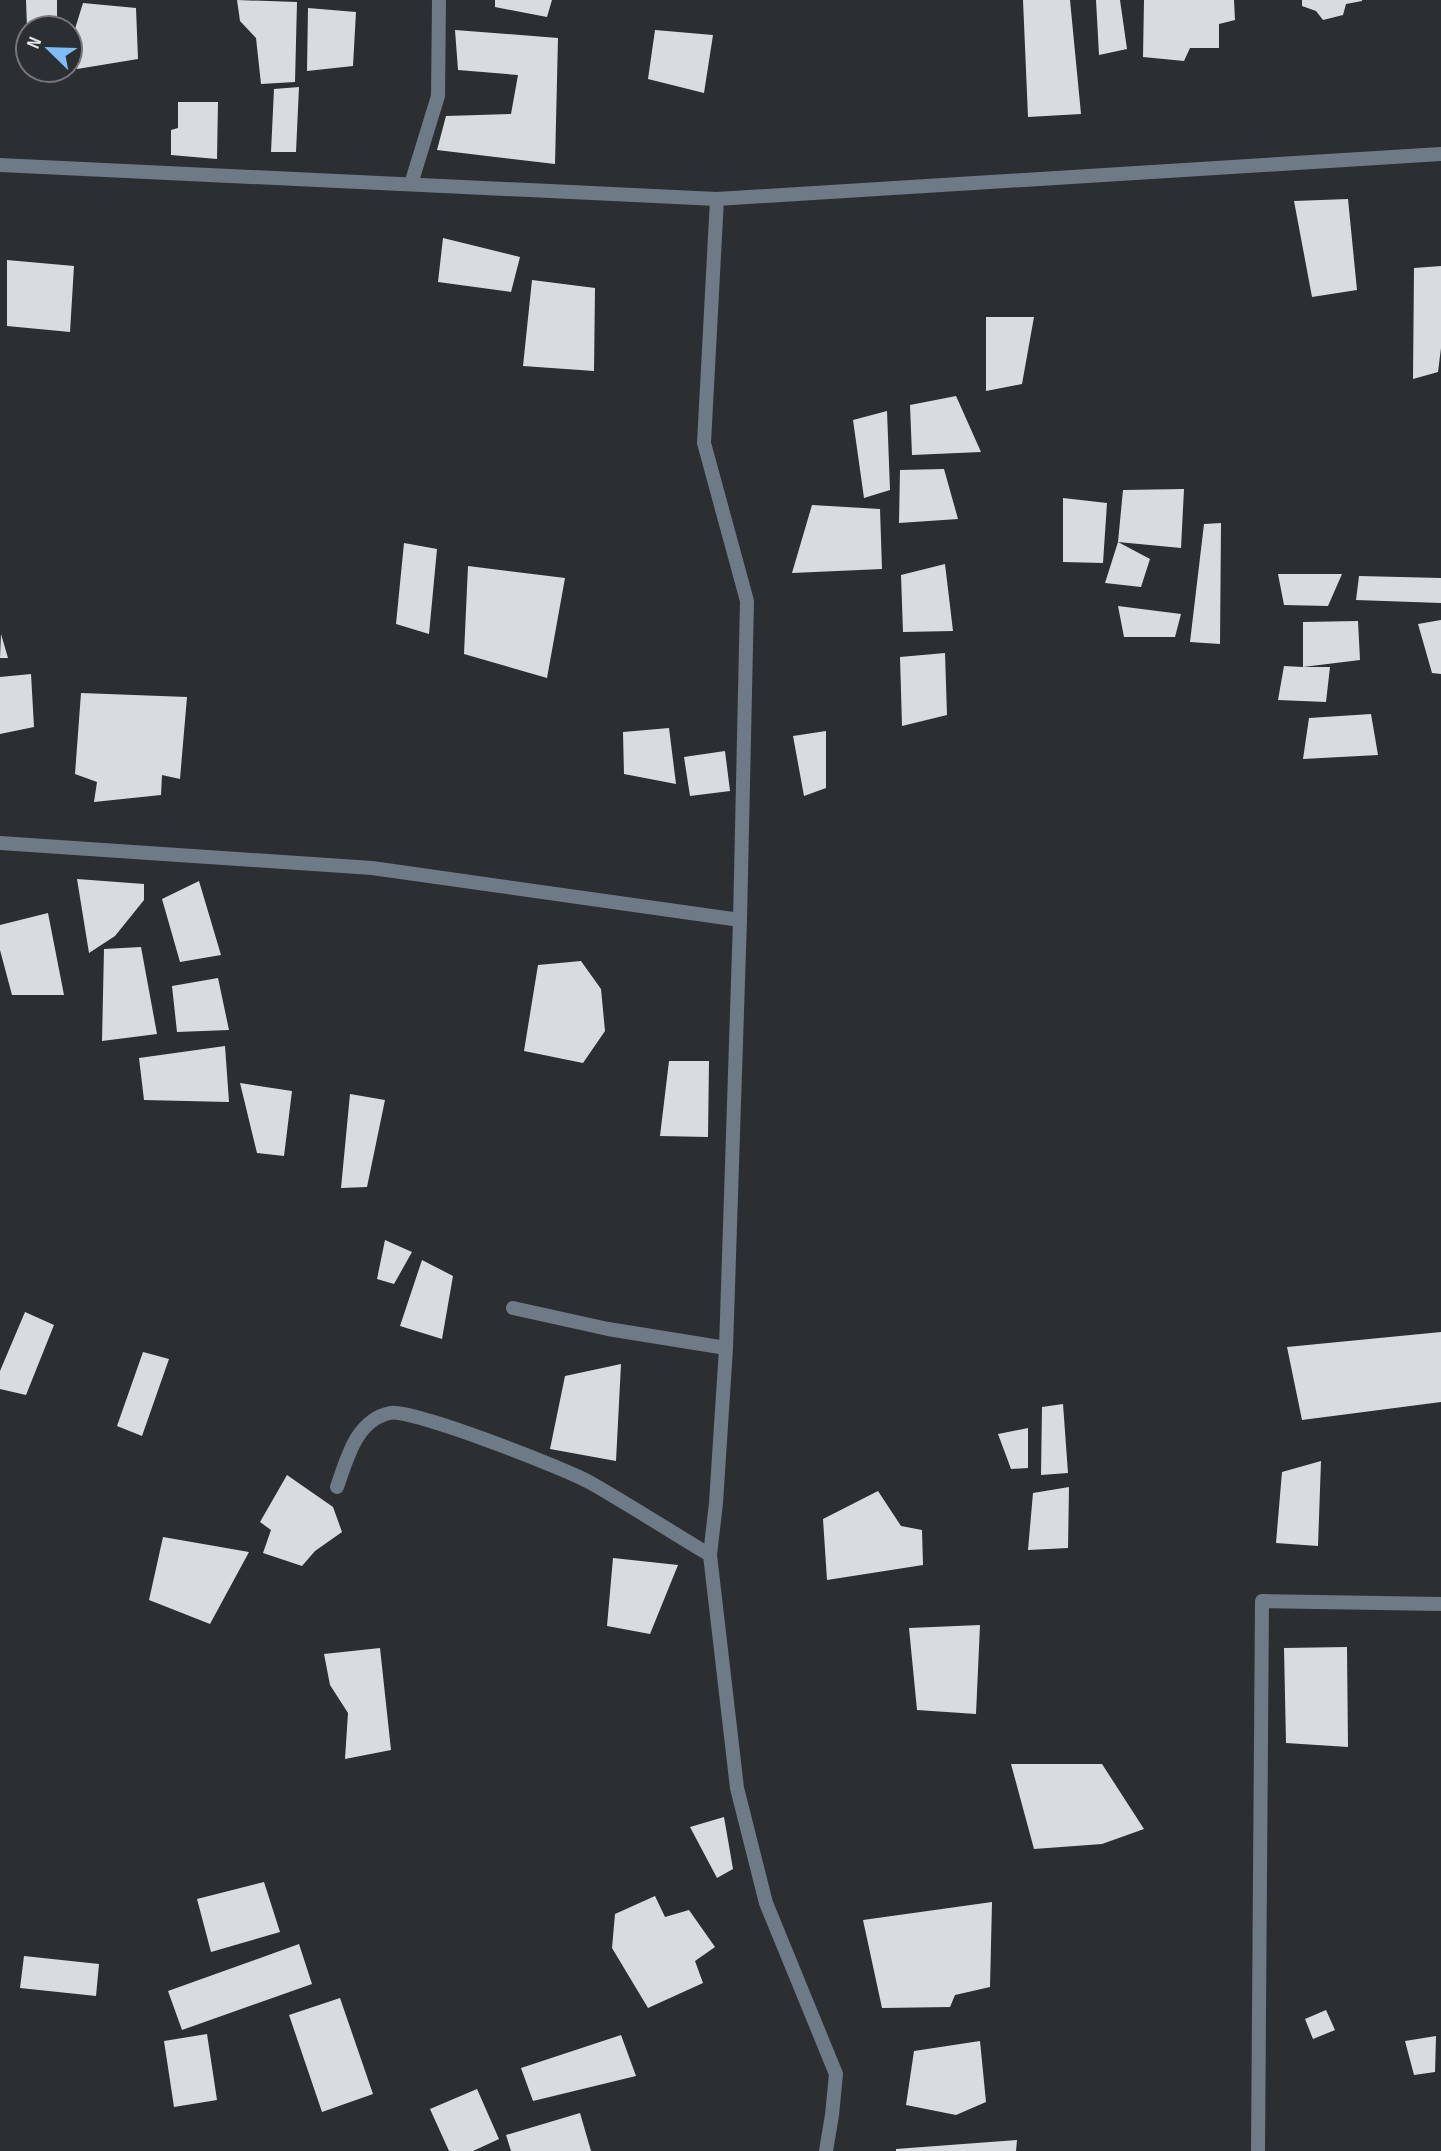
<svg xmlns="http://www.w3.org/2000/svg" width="1441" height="2151" font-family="'Sofia Sans Condensed',sans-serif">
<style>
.building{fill:#d8dce0}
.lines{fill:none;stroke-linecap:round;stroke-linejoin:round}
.street{stroke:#6e7a85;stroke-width:14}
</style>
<rect width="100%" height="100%" fill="#2c2f32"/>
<path class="building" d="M 26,0 L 57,0 L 57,28 L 27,28 Z
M 237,0 L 297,2 L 295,82 L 261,84 L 256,38 L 240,21 Z
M 495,0 L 552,0 L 547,17 L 495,7 Z
M 1023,0 L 1070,0 L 1081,114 L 1028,117 Z
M 1096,0 L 1120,0 L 1127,49 L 1099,55 Z
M 1144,0 L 1234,0 L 1235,20 L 1219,24 L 1219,48 L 1190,48 L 1184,61 L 1143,57 Z
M 1302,0 L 1362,0 L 1362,1 L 1346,4 L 1343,15 L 1323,20 L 1316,11 L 1302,6 Z
M 83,3 L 136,8 L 138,59 L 77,69 L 78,59 L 70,57 L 70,45 Z
M 308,8 L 356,12 L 353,66 L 307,71 Z
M 455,30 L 558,38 L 555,164 L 437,150 L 446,116 L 511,114 L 518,75 L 458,70 Z
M 655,30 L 713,35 L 704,93 L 648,79 Z
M 299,87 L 296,152 L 271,152 L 274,89 Z
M 178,102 L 218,102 L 217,159 L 171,155 L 171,130 L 178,128 Z
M 1348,199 L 1357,290 L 1312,297 L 1294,201 Z
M 443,238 L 520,257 L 511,292 L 438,282 Z
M 7,260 L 74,266 L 70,332 L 7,326 Z
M 1441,266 L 1441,348 L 1438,372 L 1413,379 L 1414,268 Z
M 532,280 L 595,288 L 594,371 L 523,366 Z
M 986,317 L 1034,317 L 1022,384 L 986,391 Z
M 956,396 L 981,452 L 912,455 L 910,405 Z
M 887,411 L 890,490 L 864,498 L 853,420 Z
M 944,469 L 958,519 L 899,523 L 900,470 Z
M 1184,489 L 1181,548 L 1118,542 L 1123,490 Z
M 1063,498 L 1107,503 L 1103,563 L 1063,562 Z
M 812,505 L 880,509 L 882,569 L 792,573 Z
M 1221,523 L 1220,644 L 1190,642 L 1204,524 Z
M 1118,542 L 1150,559 L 1141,587 L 1105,583 Z
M 404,543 L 437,549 L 429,634 L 396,624 Z
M 945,564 L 953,631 L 903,632 L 901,575 Z
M 468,566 L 565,578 L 547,678 L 464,654 Z
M 1278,574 L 1342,574 L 1328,606 L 1284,605 Z
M 1359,576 L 1441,578 L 1441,603 L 1356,600 Z
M 1118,606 L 1181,614 L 1175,637 L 1124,637 Z
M 1441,620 L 1441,674 L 1432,673 L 1418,624 Z
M 1358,621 L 1360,660 L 1303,667 L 1330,667 L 1326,702 L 1278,700 L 1284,666 L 1303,667 L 1303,622 Z
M 1,634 L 8,658 L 0,658 Z
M 945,653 L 947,715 L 902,726 L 900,657 Z
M 31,674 L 34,727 L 0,734 L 0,677 Z
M 81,693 L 187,697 L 180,779 L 162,775 L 161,795 L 94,802 L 97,782 L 75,774 Z
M 1371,714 L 1378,755 L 1303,759 L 1309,718 Z
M 669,728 L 676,784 L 624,774 L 623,732 Z
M 826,731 L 826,788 L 804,796 L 793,736 Z
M 725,751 L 730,791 L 690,796 L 684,757 Z
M 77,879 L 144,884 L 144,900 L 115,936 L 89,953 Z
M 199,881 L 221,955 L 180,962 L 162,899 Z
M 48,913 L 64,995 L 12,995 L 0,950 L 0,925 Z
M 141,947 L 157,1034 L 102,1041 L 104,949 Z
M 581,961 L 601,989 L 605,1031 L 583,1063 L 524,1051 L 538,965 Z
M 218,978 L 229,1030 L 177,1032 L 172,986 Z
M 225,1046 L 229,1102 L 144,1100 L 139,1058 Z
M 669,1061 L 709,1061 L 708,1137 L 660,1136 Z
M 240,1083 L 292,1091 L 284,1156 L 257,1153 Z
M 350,1094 L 385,1100 L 367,1187 L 341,1188 Z
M 385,1240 L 412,1252 L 394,1284 L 377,1279 Z
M 422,1260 L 453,1276 L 442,1339 L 400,1326 Z
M 25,1312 L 54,1325 L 26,1395 L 0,1389 L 0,1371 Z
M 1441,1332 L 1441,1402 L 1302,1420 L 1287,1347 Z
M 143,1352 L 169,1359 L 142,1436 L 117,1426 Z
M 621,1364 L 616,1461 L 550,1449 L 565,1376 Z
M 1063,1404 L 1068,1473 L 1041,1475 L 1042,1407 Z
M 1028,1428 L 1028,1468 L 1011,1469 L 998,1434 Z
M 1321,1461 L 1318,1546 L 1276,1543 L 1282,1472 Z
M 287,1475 L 333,1507 L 342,1532 L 315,1551 L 302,1566 L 263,1553 L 271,1530 L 260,1522 Z
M 1069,1487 L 1068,1548 L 1028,1550 L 1033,1493 Z
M 878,1491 L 901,1526 L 922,1530 L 923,1565 L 827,1580 L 823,1519 Z
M 163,1537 L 249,1552 L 210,1624 L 149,1600 Z
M 613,1558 L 678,1565 L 650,1634 L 607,1626 Z
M 980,1625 L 976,1714 L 917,1710 L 909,1628 Z
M 1347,1647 L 1348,1747 L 1286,1743 L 1284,1648 Z
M 380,1648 L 391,1750 L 345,1759 L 348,1713 L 330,1685 L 324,1654 Z
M 1011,1764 L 1102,1764 L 1144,1829 L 1102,1844 L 1034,1849 Z
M 724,1817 L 733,1869 L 717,1878 L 690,1827 Z
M 264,1882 L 280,1932 L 211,1952 L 197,1899 Z
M 655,1896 L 665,1917 L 689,1910 L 715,1947 L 695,1961 L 703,1983 L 648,2008 L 612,1948 L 615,1914 Z
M 992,1902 L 990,1987 L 955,1995 L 950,2007 L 882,2008 L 863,1920 Z
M 299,1944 L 312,1984 L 182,2030 L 168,1991 Z
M 24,1956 L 99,1964 L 96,1996 L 20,1988 Z
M 340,1998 L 373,2094 L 322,2112 L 289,2015 Z
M 1326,2010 L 1335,2030 L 1313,2039 L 1305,2019 Z
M 207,2034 L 217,2100 L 174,2107 L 164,2041 Z
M 621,2035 L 636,2076 L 533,2101 L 521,2068 Z
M 1436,2036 L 1435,2072 L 1414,2075 L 1405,2041 Z
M 980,2041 L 986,2102 L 956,2115 L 906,2105 L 914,2051 Z
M 477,2089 L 499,2139 L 473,2151 L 449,2151 L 430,2109 Z
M 580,2113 L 591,2151 L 511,2151 L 506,2135 Z
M 1017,2140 L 1016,2151 L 896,2151 L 896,2149 Z"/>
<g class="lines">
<path class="street" d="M 0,165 L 717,199 L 1441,154
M 411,184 L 438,96 L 439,0
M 717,199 L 704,443 L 747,601 L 740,920 L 726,1348 L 716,1503 L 710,1555 L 737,1788 L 766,1903 L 836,2074 L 832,2115 L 826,2151
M 0,843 L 372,868 L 740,920
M 513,1308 L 608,1329 L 726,1348
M 337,1487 C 347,1459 356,1420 390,1413 C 410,1408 567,1469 591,1483 C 631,1506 670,1531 710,1555
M 1258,2151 L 1262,1601 L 1441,1604"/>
</g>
<g transform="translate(49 49) rotate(293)"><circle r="33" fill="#2c2f32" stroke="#75777a" stroke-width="2"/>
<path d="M0-5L12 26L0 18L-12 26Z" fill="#7fbdfa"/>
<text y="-10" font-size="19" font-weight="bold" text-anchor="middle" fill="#e2e3e5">N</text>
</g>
</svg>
